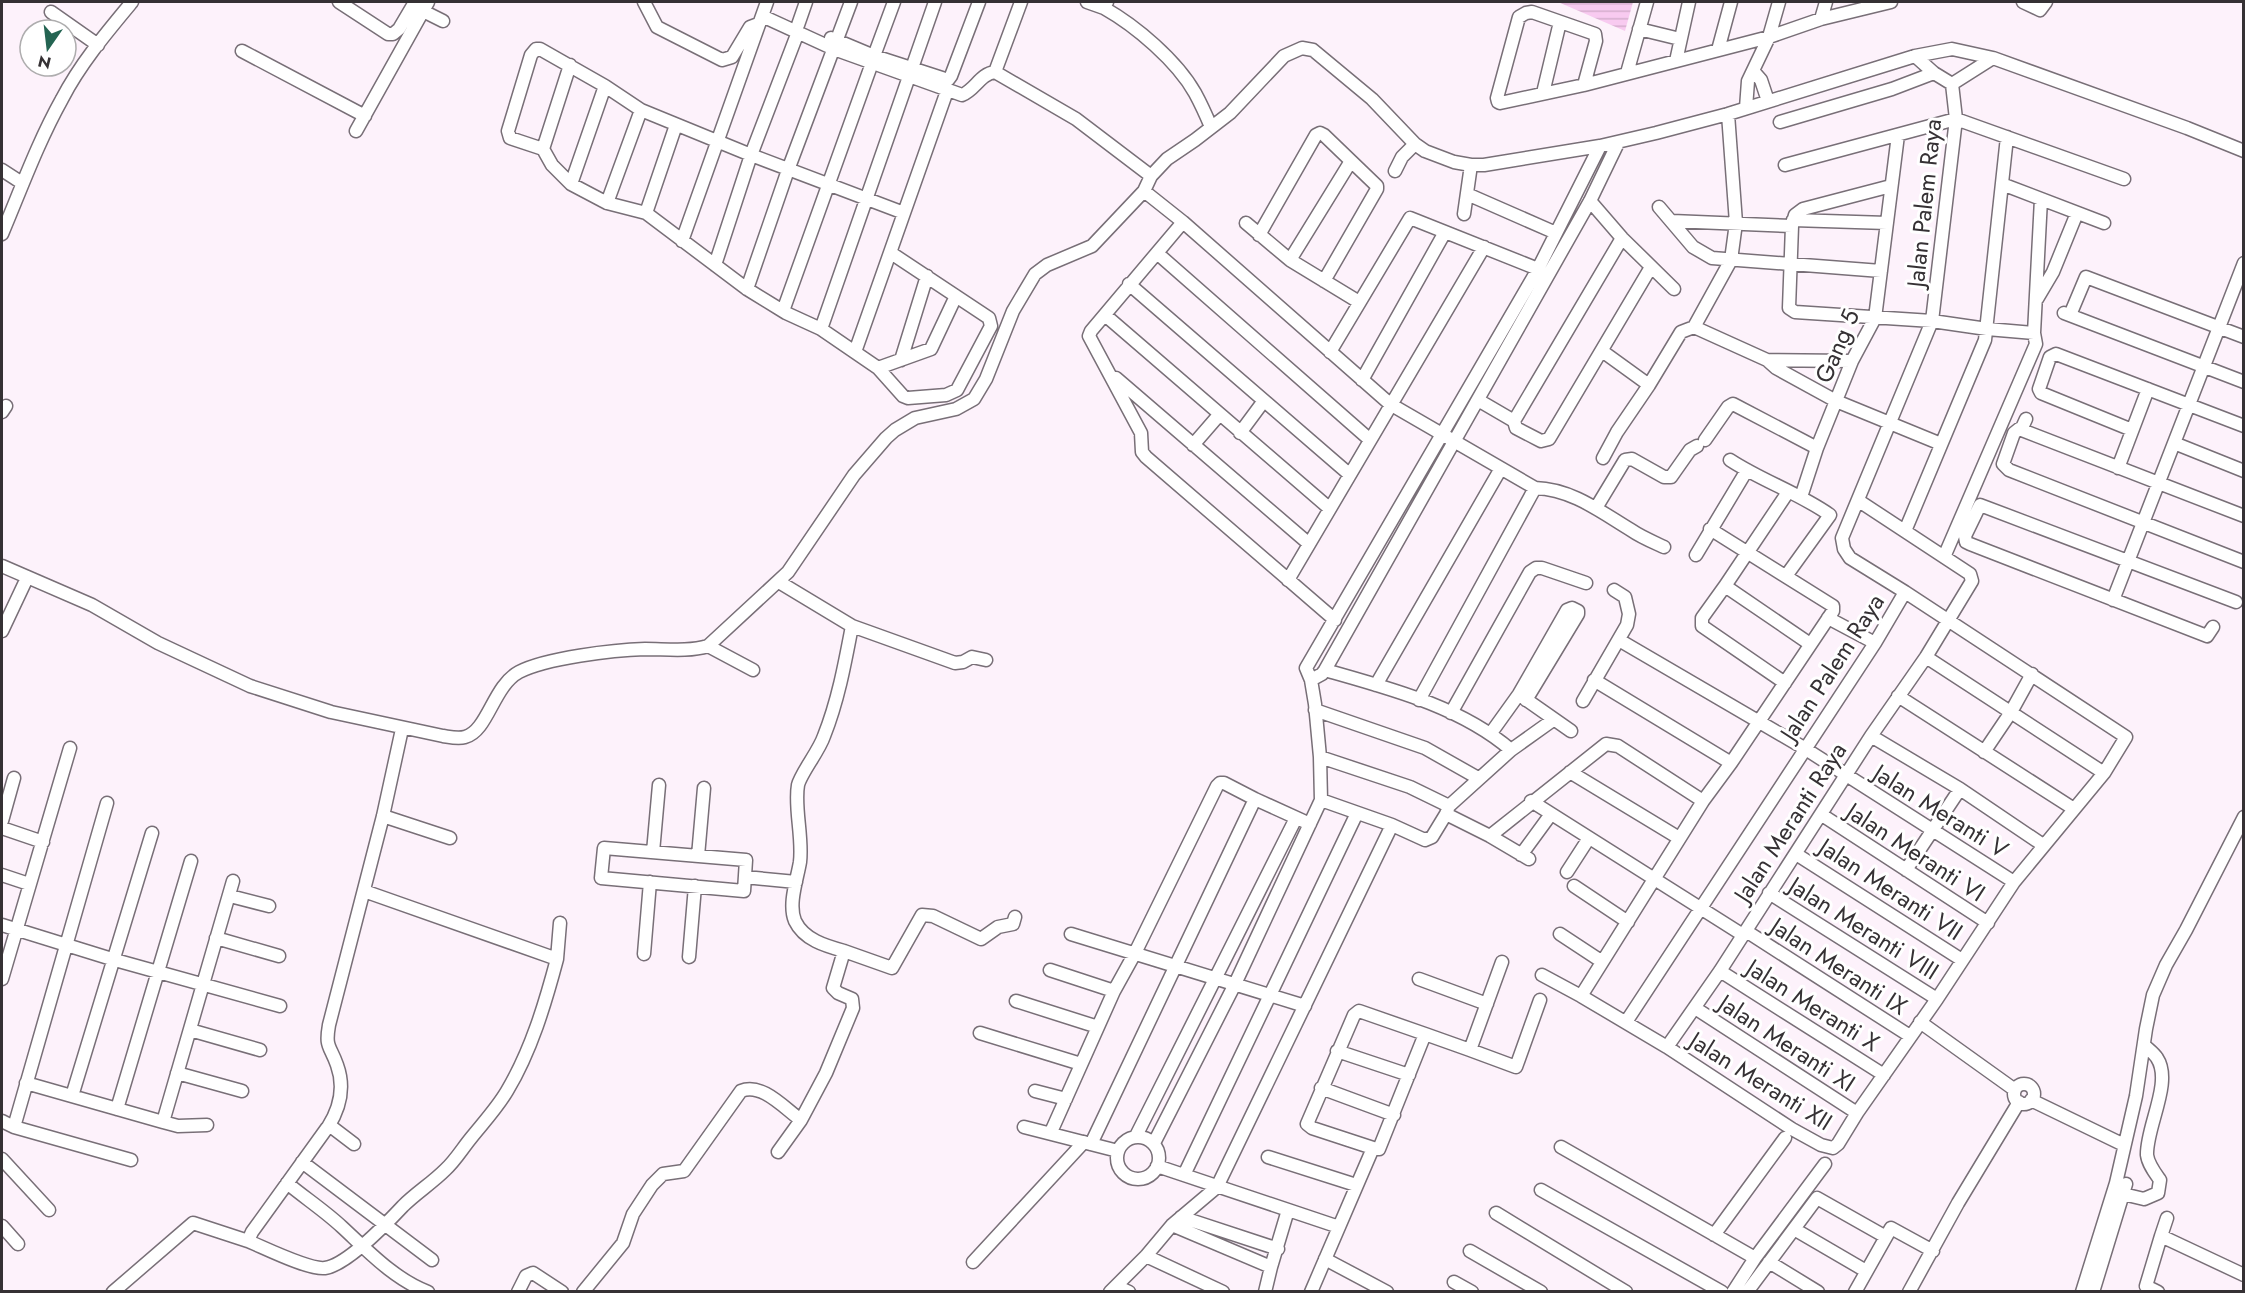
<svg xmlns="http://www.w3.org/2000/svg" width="2245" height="1293" font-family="Jost,sans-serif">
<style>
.water{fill:url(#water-rules)}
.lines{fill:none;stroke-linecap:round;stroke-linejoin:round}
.minor-casing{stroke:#786f77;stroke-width:15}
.minor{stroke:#fff;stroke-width:12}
.labels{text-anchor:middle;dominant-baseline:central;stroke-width:6;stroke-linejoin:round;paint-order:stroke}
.street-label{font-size:24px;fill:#353134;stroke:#fff}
</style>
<defs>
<pattern id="water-rules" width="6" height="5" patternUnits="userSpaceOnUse" patternTransform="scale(1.5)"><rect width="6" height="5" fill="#f8caf0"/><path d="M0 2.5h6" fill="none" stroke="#d5aece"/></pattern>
</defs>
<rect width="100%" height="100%" fill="#fdf2fb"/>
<path class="water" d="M 1558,2 L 1633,2 L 1625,31 Z"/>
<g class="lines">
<defs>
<path id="minor" d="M 339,2 L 388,34 L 393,34 L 399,29 L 415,2
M 644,2 L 657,27 L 722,60 L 732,57 L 750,27 L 758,24
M 1087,2 L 1104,8 L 1107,2
M 2023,2 L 2040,10 L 2046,2
M 1104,8 C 1136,26 1177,61 1195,93 C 1201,104 1206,115 1211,127
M 423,11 L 443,21
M 51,12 L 98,45
M 762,16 L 767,2
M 1821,19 L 1826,2
M 798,25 L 806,2
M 1639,29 L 1680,39
M 831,38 L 874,56 L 948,80 L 951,76 L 979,2
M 1718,50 L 1731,2
M 242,51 L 365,116
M 874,56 L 894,2
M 1915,56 L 1934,73 L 1952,84 L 1993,58
M 1676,61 L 1689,2
M 995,72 L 1076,119 L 1151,176
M 1754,72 L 1761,80 L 1768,101
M 1627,73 L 1647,2
M 1584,85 L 1596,41 L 1595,34 L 1532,12 L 1526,13 L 1519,17 L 1497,98 L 1498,102 L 1500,103 L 1584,85 L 1769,37 L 1821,19 L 1891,2
M 1543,93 L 1560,22
M 1746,108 L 1748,81 L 1769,37 L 1779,2
M 1780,122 L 1892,89 L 1934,73
M 356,131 L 428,2
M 543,149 L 570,65
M 1785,165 L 1956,119 L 2124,179
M 2,170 L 22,183
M 1395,171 L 1402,157 L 1415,144
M 571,184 L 605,86
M 2002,184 L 2104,223
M 1891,186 L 1803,209 L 1795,215 L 1792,226 L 1789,308 L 1795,312 L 1932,321 L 1987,329 L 2034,333
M 1144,191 L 1183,222 L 1390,404 L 1535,488 L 1419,700
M 1467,194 L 1556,233
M 1590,201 L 1622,238 L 1674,289
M 607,203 L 641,110
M 1659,207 L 1693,247 L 1712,258 L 1881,271
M 646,213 L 676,125
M 1464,214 L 1471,165
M 1793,220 L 1887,223
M 1672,221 L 1792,226
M 1183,222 L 1091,331 L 1089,336 L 1141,433 L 1142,452 L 1146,457 L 1335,620
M 1246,223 L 1290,260 L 1359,302
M 2,234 C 21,189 38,142 62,99 C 80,64 107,32 132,2
M 1259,235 L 1316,135 L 1320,133 L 1324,135 L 1377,186 L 1377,189 L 1324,281
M 1622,238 L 1514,421 L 1516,428 L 1541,441 L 1549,439 L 1651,267
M 682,241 L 762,16 L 834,49 L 962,95 C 975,90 980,74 995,72 L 1021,2
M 891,253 L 989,318 L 991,326 L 957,390 L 946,395 L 908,398 L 903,396 L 878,368 L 821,329 L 786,313 L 747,289 L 646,213 L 607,203 L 571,184 L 552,165 L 543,149 L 510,138 L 508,131 L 531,55 L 536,49 L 540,49 L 605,86 L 641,110 L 751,155 L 904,213
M 1157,253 L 1369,439
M 1290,260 L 1351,161
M 715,265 L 751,155 L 798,32
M 1129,284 L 1349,474
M 747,289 L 788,170 L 851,2
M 2037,299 L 2053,272 L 2077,213
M 783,311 L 872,63
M 2064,313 L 2244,382
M 1105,315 L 1329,508
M 2070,315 L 2086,277 L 2244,337
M 1694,327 L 1767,360
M 821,329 L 935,2
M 1602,351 L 1649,385 L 1681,332 L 1694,327 L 1731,260 L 1736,223 L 1728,114
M 855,352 L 947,91
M 1330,352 L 1410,218 L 1538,269
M 901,360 L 927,276
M 1852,361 L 1767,360 L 1776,368 L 1836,401 L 1941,444
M 878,368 L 931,349 L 956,296
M 1116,378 L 1308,543
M 1362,380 L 1445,232
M 1478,400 L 1514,421
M 2,412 L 6,406
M 2021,430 L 2026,419
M 2132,430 L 2041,393 L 2039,389 L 2050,357 L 2056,354 L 2244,426
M 1240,433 L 1263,402
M 1705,440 L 1728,407 L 1733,404 L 1817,448
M 2174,443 L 2244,471
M 1193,445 L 1219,415
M 1603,458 L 1617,432 L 1649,385
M 1730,460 C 1762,481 1799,493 1830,515 L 1786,576
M 2118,468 L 2148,389
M 1535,488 C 1572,489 1601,512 1631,530 C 1641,537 1653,542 1664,547
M 1788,492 L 1725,586 L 1810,644
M 1801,497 L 1817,448 L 1852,361 L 1875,318 L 1898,135
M 1596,508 L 1625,460 L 1632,459 L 1664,477 L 1671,477 L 1690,450 L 1697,446
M 2244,516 L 2019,429 L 2014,433 L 2003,464 L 2009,470 L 2244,562
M 1905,531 L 1985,340 L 2007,137
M 1696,555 L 1747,470
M 1944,557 L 2036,344 L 2034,333 L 2041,199
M 2,566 L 92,605 L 158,643 L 250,686 L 331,712 L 443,736 C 450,737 458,739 465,737 C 488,731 493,686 519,672 C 546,658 613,650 645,649 C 666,649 688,652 708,646 L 788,572 L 854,475 L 886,438 L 895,430 L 915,418 L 956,409 L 974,399 L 986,379 L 1013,311 L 1035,274 L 1047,265 L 1092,246 L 1144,191 L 1151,176 L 1167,159 L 1195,140 L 1230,113 L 1284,56 L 1302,48 L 1313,50 L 1372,99 L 1415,144 L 1425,151 L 1454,162 L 1471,165 L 1484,165 L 1600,146 L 1656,133 L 1728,114 L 1915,56 L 1952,49 L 1993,58 L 2187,128 L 2244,151
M 1288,580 L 1484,247
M 779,582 L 852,626 L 955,663 L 963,662 L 972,657 L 986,660
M 1725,586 L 1702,618 L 1702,626 L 1785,683
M 2113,600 L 2244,263
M 1828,618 L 1875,643
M 2213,627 L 2207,636 L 1970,544 L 1966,542 L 1965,536 L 1980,505 L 2236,602
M 2,631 L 27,578
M 1619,640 L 1804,748 L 2014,882
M 708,646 L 753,670
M 1926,657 L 2104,773
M 1325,670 C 1388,688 1460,706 1511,750
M 1311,680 L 1322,674 L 1325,670 L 1590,201 L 1618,143
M 1594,680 L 1731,763
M 1376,685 L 1500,470
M 1521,696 L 1571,731
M 1898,696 L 2074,809
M 1583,701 L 1627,625 L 1629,614 L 1625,597 L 1614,590
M 1315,710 L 1425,748 L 1478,778
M 1451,713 L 1530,572 L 1536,568 L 1542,568 L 1586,583
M 1491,733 L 1519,694 L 1567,610 L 1572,608 L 1578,611 L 1578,614 L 1526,700
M 1871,736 L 1960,789 L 2043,845
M 1984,752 L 2011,712 L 2032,674
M 1320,757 L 1410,787 L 1449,806
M 1570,772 L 1679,838
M 1321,800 L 1392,825 L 1425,840 L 1432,837 L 1446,814 L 1449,806 L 1511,750 L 1553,720
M 1531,801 L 1743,935
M 1446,814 L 1490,836 L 1529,859
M 1822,815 L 1988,923
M 383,816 L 450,838
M 2,821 L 14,778
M 2,828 L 43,842
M 1490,836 L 1606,744 L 1618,746 L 1703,801
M 604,848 L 746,860 L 744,891 L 601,878 Z
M 653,852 L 659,785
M 1796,854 L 1962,960
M 1521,855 L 1551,814
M 698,856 L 704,788
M 1906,870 L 1960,789
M 1567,872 L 1589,838
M 2,875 L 29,884
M 745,877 L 796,882
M 1574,886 L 1628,922
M 1769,893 L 1937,999
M 230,896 L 269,906
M 2,925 L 115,960 L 280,1006
M 1746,931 L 1910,1036
M 1071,934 L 1305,1006
M 1560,934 L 1601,961
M 216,938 L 279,956
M 844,951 L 892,968 L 922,915 L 933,916 L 981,939 L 998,927 L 1013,924 L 1015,917
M 644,954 L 650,882
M 689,957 L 695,886
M 557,959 L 560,923
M 1050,970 L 1114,991
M 1720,971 L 1884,1075
M 1542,975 L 1581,996 L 1703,801 L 1731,763 L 1833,611 L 1833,606 L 1710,529
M 2,979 L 70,748
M 1419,979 L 1487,1004
M 1581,996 L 1667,1047 L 1792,1129 L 1821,1145 L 1833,1148 L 1838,1144 L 1857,1113 L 1937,999 L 2014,882 L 2104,773 L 2126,737 L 1905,592
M 1016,1001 L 1098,1027
M 1695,1008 L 1857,1113
M 1626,1022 L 1875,643 L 1905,592 L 1850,558 L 1844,549 L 1842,538 L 1932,321 L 1956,119 L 1952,84
M 1920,1022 L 2015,1090
M 190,1030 L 260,1050
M 980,1033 L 1081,1064
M 1425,1034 L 1470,1050 L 1502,962
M 1667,1047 L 1720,971 L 1871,736 L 1926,657 L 1972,581 L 1970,574 L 1859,501
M 1470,1050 L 1516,1067 L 1540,1000
M 1337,1051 L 1409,1075
M 177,1073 L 242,1091
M 26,1083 L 163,1122 L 233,881
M2014 1094a10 10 0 1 1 20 0a10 10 0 1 1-20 0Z
M 1321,1088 L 1394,1115
M 1035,1091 L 1066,1099
M 72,1096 L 152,833
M 2031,1100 L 2124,1145
M 117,1109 L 191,861
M 2,1121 L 14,1127 L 131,1160
M 163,1122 L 178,1126 L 207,1125
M 14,1127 L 107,803
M 328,1127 C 340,1108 345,1087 337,1065 C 330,1045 325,1048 329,1025 L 383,816 L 402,729
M 1024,1127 L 1118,1151
M 1051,1132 L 1114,991 L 1135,953 L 1217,786 L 1220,783 L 1224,783 L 1255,799 L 1310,824
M 1136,1136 L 1296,818
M1117 1158a21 21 0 1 1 42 0a21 21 0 1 1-42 0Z
M 1154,1143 L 1235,984 L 1321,800 L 1320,757 L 1315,704 L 1311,680 L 1306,668 L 1538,269 L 1600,146
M 1091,1144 L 1255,799
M 1561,1147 L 1755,1258
M 778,1152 L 801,1120
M 1268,1157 L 1356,1185
M 2,1159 L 49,1210
M 302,1162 L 432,1260
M 1157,1166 L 1339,1227
M 1184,1175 L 1357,813
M 287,1183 C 305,1198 325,1211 342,1227 C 368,1251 394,1279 428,1292
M 1541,1190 L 1722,1292
M 2123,1194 L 2144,1199 L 2158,1193 L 2160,1180 C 2155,1173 2148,1164 2147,1155 C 2146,1127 2173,1082 2157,1058 C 2154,1053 2148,1049 2144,1045
M 1496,1213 L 1626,1292
M 1181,1217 L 1278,1249
M 1172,1225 L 1271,1267 L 1265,1292
M 2,1226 L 18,1244
M 1794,1229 L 1866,1271
M 1714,1235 L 1785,1138
M 2161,1236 L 2167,1218
M 248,1241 C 265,1248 309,1270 325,1268 C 347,1265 388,1222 403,1206 C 416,1193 432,1183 445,1170 C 455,1161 462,1149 471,1138 C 483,1123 497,1108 507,1091 C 531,1051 545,1004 557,959 L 364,891
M 1470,1251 L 1541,1292
M 1146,1256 L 1223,1292
M 1325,1259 L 1387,1292
M 973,1262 L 1084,1142
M 1769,1262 L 1818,1292
M 1271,1267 L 1288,1210
M 1454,1282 L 1472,1292
M 1116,1286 L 1129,1292
M 113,1292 L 193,1223 L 248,1241 L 252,1232 L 327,1128 L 333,1128 L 354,1144
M 518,1292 L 526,1276 L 533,1273 L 562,1292
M 583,1292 L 623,1243 L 633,1214 L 652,1185 L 663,1174 L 684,1171 L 741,1091 C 762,1082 785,1109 801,1120 L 826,1073 L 853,1008 L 852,999 L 838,993 L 833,988 L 844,951 C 826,946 804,940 795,921 C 788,904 797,880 800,862 C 803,837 794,807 798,785 C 801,773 819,751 824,736 C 838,701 845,663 852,626
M 1110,1292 L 1146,1256 L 1172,1225 L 1217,1187 L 1392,825
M 1311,1292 L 1373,1148 L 1312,1128 L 1307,1124 L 1354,1015 L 1359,1011 L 1425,1034 L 1379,1149 L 1373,1148
M 1733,1292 L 1755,1258 L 1825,1164
M 1747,1292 L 1817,1198 L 1886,1237
M 1855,1292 L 1891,1228 L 1933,1251
M 1909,1292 L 1958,1203 L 2019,1102
M 2082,1292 L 2116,1183 L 2136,1096 L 2146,1029 L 2153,995 L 2166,965 L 2186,930 L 2244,817
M 2093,1292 L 2126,1184
M 2158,1292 L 2146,1286 L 2161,1236 L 2244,1275"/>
</defs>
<use href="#minor" class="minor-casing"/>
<use href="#minor" class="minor"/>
</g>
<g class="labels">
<g class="street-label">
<text transform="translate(1924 203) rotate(-84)">Jalan Palem Raya</text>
<text transform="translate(1837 346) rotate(-67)">Gang 5</text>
<text transform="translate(1832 667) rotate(-57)">Jalan Palem Raya</text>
<text transform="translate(1941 811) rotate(32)">Jalan Meranti V</text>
<text transform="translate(1790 822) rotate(-57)">Jalan Meranti Raya</text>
<text transform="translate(1916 852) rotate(33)">Jalan Meranti VI</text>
<text transform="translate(1891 889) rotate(33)">Jalan Meranti VII</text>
<text transform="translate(1864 928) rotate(32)">Jalan Meranti VIII</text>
<text transform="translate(1839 966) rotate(33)">Jalan Meranti IX</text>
<text transform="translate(1813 1005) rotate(32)">Jalan Meranti X</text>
<text transform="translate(1787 1043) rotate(33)">Jalan Meranti XI</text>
<text transform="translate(1761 1081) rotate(32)">Jalan Meranti XII</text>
</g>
</g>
<rect width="2245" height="1293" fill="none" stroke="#353134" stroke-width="6"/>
<g transform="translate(48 48) rotate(194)"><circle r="28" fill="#ffffff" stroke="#aeadae" stroke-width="1.5"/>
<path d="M0-4.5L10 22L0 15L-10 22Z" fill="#246452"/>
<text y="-9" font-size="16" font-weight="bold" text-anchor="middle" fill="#353134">N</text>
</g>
</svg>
